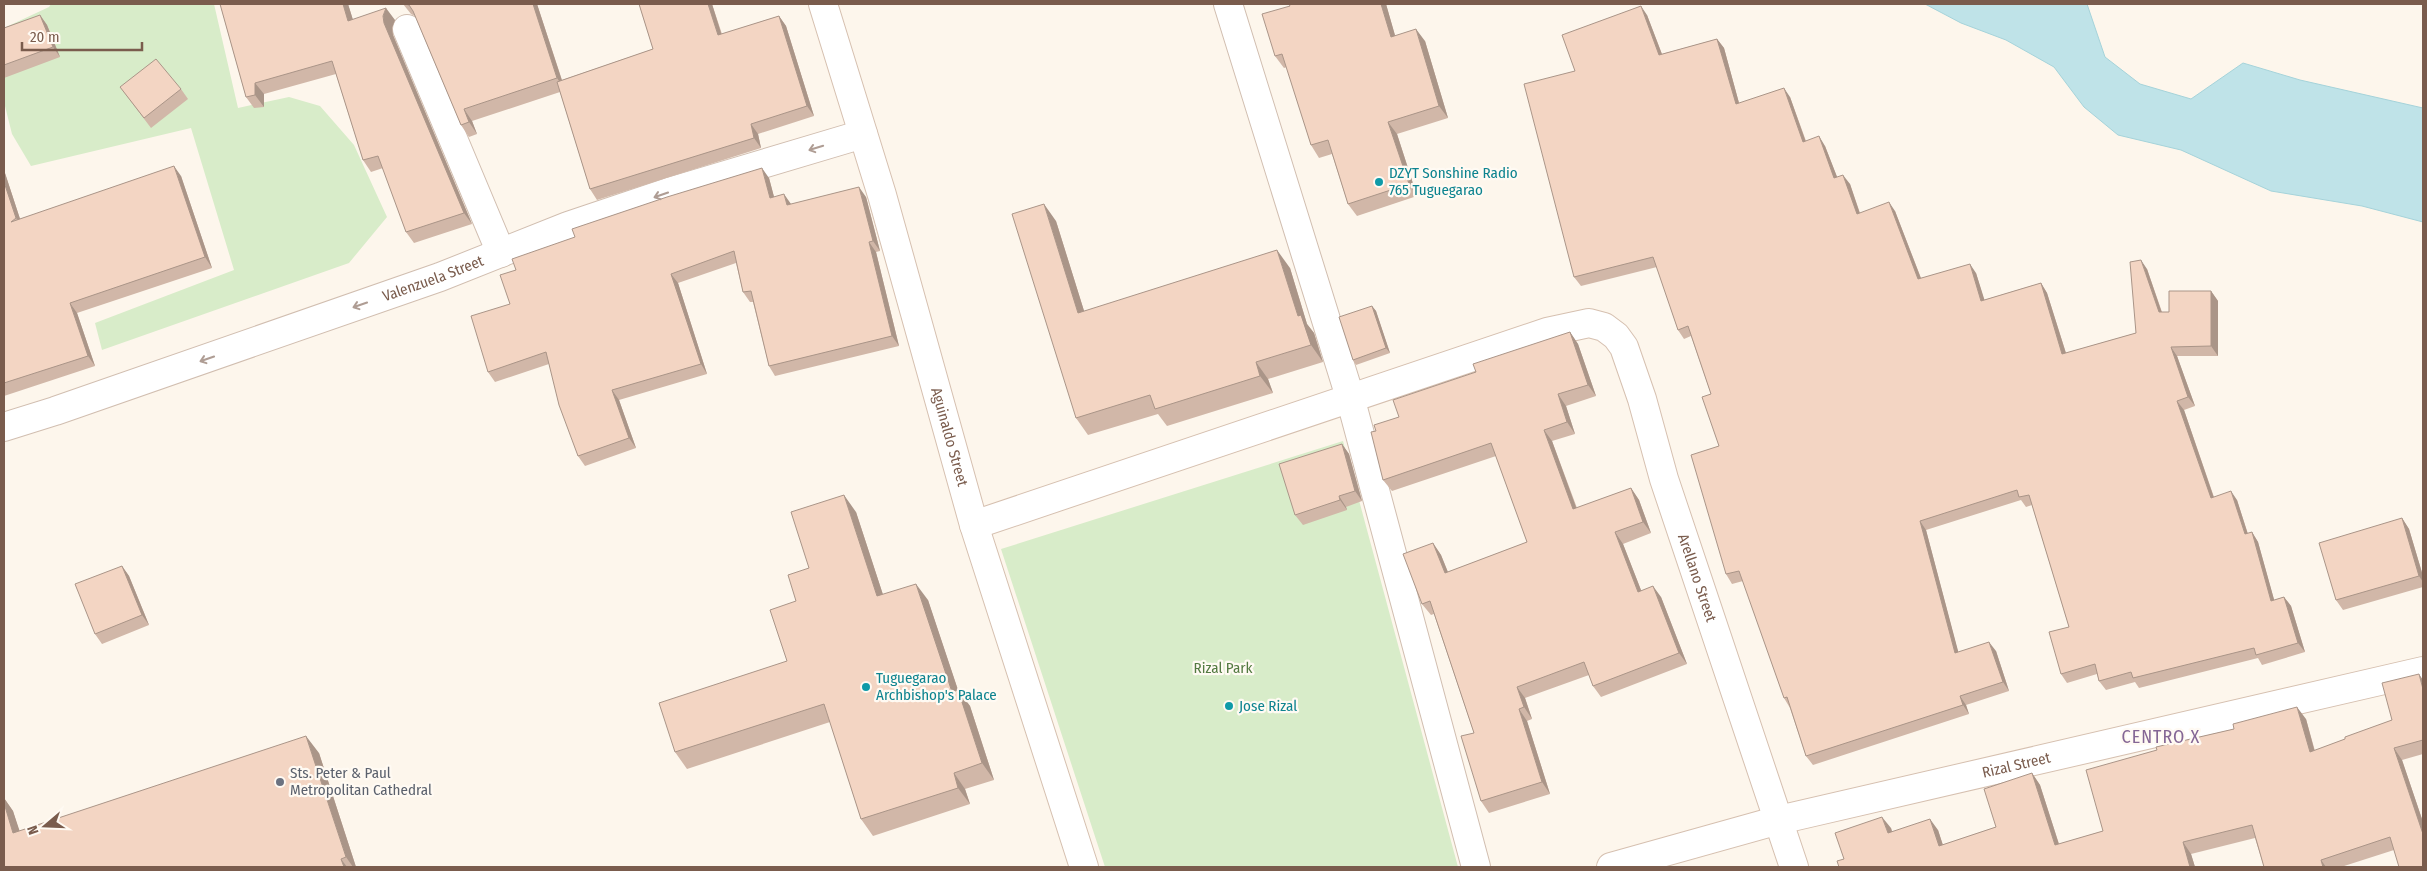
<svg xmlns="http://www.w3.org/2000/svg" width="2427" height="871" font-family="'Fira Sans Condensed',sans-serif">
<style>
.green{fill:#d8ecc9}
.water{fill:#bfe3e8;stroke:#a5d3da}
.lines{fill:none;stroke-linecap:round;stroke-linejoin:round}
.street-casing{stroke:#d1beb0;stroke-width:30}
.secondary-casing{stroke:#d6c0b0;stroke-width:30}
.street{stroke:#fff;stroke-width:28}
.secondary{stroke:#fff;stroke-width:28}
.wall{fill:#d1b7a8}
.shaded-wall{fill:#aa9588}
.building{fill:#f3d5c3;stroke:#aa9588}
.oneway{stroke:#af9d94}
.culture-dot{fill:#0f9aa8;stroke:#fffaf3;stroke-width:2}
.worship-dot{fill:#6b7280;stroke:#fffaf3;stroke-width:2}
.labels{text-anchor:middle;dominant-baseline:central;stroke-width:4.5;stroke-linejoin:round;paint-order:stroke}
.culture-label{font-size:15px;fill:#0d838f;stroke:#fffaf3;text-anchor:start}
.street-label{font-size:15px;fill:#7a5c4d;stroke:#fffaf3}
.park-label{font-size:15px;fill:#537a41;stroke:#fffaf3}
.worship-label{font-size:15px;fill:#5b616d;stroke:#fffaf3;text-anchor:start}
.quarter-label{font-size:18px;letter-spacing:1px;fill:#846695;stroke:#fffaf3}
</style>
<rect width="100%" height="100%" fill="#fdf6ec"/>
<path class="green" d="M 51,4 L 214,4 L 238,108 L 289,97 L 320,106 L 354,145 L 387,217 L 349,263 L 102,350 L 95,323 L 234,270 L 191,128 L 31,166 L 12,134 L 4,102 L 4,28 L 49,7 Z
M 1343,441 L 1458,867 L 1105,867 L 1001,549 Z"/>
<path class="water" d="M 1925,4 L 2087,4 L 2105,57 L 2140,84 L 2191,99 L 2243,63 L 2300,80 L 2423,108 L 2423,222 L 2362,206 L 2271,191 L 2181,150 L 2118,135 L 2084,107 L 2054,67 L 2006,40 L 1961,23 Z"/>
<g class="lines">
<defs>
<g id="street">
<path d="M 1228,4 L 1350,397 L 1476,867"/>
<path d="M 407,29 L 501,253"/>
<path id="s1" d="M 4,427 L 55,411 L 440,277 L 568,226 L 669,192 L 863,134"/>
</g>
<g id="secondary">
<path id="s2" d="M 823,4 L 882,195 L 974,525 L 1084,867"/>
<path id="s3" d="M 974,525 L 1547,332 L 1589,323 L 1604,327 L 1616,336 L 1624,347 L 1642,399 L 1664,479 L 1794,867"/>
<path id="s4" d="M 1611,867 L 1779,820 L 2423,671"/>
</g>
</defs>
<use href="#street" class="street-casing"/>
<use href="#secondary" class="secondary-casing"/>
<use href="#street" class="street"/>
<use href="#secondary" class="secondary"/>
</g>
<path class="wall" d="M 220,4 L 348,4 L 353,20 L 395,20 L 392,28 L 393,35 L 472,224 L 414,243 L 406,232 L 383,168 L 371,172 L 363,160 L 336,74 L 264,94 L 264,107 L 254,108 L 246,97 Z
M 403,4 L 537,4 L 562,80 L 653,49 L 639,4 L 712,4 L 722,34 L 779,16 L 786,26 L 814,116 L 758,134 L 761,148 L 597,200 L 590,189 L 560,92 L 472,121 L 477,134 L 469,137 L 461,125 L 415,16 L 411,14 Z
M 1386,4 L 1395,36 L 1425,41 L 1448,118 L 1397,134 L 1417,196 L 1357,216 L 1348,204 L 1332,154 L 1319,158 L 1311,145 L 1287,67 L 1284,68 L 1275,56 L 1290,6 Z
M 40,15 L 47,25 L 60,57 L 4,78 L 4,28 Z
M 1647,15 L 1662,54 L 1717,39 L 1724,48 L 1739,103 L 1790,97 L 1806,141 L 1825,146 L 1837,177 L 1850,184 L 1860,213 L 1895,211 L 1921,278 L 1976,273 L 1984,300 L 2041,283 L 2047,293 L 2066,353 L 2136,333 L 2147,269 L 2162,312 L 2169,312 L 2211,291 L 2218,301 L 2218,356 L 2177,356 L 2195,406 L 2184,410 L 2214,497 L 2237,500 L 2248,534 L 2252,532 L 2258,542 L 2274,600 L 2284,597 L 2291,606 L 2305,652 L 2262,665 L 2258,658 L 2139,688 L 2135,682 L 2106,690 L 2099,681 L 2097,674 L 2067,683 L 2061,674 L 2069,627 L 2032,505 L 2026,507 L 2021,500 L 1926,530 L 1958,652 L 1996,651 L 2009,691 L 1966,705 L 1969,714 L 1813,765 L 1806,756 L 1790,708 L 1784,698 L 1743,581 L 1732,584 L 1726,574 L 1719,446 L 1711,394 L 1691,336 L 1684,339 L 1678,330 L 1657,267 L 1581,286 L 1574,277 L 1575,71 Z
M 120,87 L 181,89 L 188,99 L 151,128 Z
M 4,170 L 20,219 L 181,176 L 212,268 L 77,313 L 95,366 L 4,396 Z
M 769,178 L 774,197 L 791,204 L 866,197 L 880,251 L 876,252 L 899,346 L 775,376 L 769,366 L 753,302 L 750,302 L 743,292 L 736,263 L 678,283 L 707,374 L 619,400 L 636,448 L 585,466 L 578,456 L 549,364 L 495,382 L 488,372 L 510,304 L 516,270 Z
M 1056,221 L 1084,311 L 1290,268 L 1307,324 L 1314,333 L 1323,362 L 1268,379 L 1273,393 L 1167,426 L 1158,414 L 1088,435 L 1076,418 Z
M 1372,306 L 1376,311 L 1390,353 L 1356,365 L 1353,360 Z
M 1570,332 L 1578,344 L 1596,396 L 1566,406 L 1575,434 L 1552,441 L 1577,508 L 1631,488 L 1639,500 L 1651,533 L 1623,544 L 1641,590 L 1661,597 L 1687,664 L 1601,697 L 1593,686 L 1589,675 L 1525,698 L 1532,719 L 1527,721 L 1550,794 L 1489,813 L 1481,801 L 1474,733 L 1434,614 L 1431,615 L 1422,604 L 1433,543 L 1441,555 L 1448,572 L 1527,542 L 1496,456 L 1392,491 L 1383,480 L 1376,431 L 1476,372 Z
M 1342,444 L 1349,454 L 1362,501 L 1346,507 L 1347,510 L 1303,525 L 1295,515 Z
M 856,512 L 883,595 L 928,600 L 958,690 L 970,706 L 994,780 L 965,789 L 970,804 L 873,836 L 861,819 L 830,722 L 687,769 L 675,752 L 787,661 L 796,601 L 809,568 Z
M 2402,518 L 2409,529 L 2423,576 L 2423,587 L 2343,610 L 2336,600 Z
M 122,566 L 129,576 L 149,625 L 102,644 L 95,634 Z
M 2423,680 L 2423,754 L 2402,760 L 2423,822 L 2423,867 L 2394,850 L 2341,867 L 2264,867 L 2255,838 L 2191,854 L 2195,867 L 1839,867 L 1844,859 L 1891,828 L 1892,832 L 1938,830 L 1943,845 L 1996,827 L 2032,773 L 2040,785 L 2059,844 L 2103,831 L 2306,719 L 2315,751 L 2345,739 L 2392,720 Z
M 319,753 L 356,867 L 4,867 L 4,798 L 13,811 L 19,831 Z"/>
<path class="shaded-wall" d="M 343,4 L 348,4 L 357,33 L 348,21 Z
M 533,4 L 537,4 L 565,90 L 557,78 Z
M 708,4 L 712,4 L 725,46 L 718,35 Z
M 1381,4 L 1386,4 L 1399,49 L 1391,37 Z
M 1641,6 L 1647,15 L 1666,65 L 1659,55 Z
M 386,8 L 395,20 L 392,28 L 393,35 L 472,224 L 464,213 L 384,23 L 383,16 Z
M 40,15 L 47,25 L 60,57 L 53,47 Z
M 779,16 L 786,26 L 814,116 L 807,106 Z
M 1416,29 L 1425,41 L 1448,118 L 1439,106 Z
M 1717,39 L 1724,48 L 1742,114 L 1736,104 Z
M 255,83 L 264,94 L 264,107 L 255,95 Z
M 1784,88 L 1790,97 L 1809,151 L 1803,142 Z
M 464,109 L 472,121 L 477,134 L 469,122 Z
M 1388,122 L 1397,134 L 1417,196 L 1409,184 Z
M 751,124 L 758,134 L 761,148 L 754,138 Z
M 1819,136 L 1825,146 L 1841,187 L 1834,178 Z
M 174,166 L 181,176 L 212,268 L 205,257 Z
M 762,168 L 769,178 L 777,208 L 770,198 Z
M 4,170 L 23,228 L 16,218 L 4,182 Z
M 1843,175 L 1850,184 L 1863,223 L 1857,214 Z
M 859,187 L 866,197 L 880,251 L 873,241 Z
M 784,194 L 791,204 L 787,205 Z
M 1889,202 L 1895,211 L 1925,289 L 1918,279 Z
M 1044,204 L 1056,221 L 1090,330 L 1078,313 Z
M 869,242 L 876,252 L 899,346 L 892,336 Z
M 1277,250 L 1290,268 L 1307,324 L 1314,333 L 1323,362 L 1311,345 L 1298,316 Z
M 2141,260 L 2147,269 L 2165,322 L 2159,312 Z
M 1970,264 L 1976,273 L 1988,311 L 1981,301 Z
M 671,274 L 678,283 L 707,374 L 701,364 Z
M 2041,283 L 2047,293 L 2069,363 L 2062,354 Z
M 2211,291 L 2218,301 L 2218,356 L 2211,346 Z
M 70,303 L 77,313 L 95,366 L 88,356 Z
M 1372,306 L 1376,311 L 1390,353 L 1386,348 Z
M 1570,332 L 1578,344 L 1596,396 L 1588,385 Z
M 2171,347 L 2177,356 L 2195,406 L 2188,397 Z
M 1256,362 L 1268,379 L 1273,393 L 1260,376 Z
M 612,390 L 619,400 L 636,448 L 629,438 Z
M 1558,394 L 1566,406 L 1575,434 L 1567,422 Z
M 2177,401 L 2184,410 L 2217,507 L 2211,498 Z
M 1544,430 L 1552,441 L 1581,521 L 1573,509 Z
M 1342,444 L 1349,454 L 1362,501 L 1355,491 Z
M 1631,488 L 1639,500 L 1651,533 L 1643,522 Z
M 2231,491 L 2237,500 L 2251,544 L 2245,534 Z
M 844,495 L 856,512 L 889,613 L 877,596 Z
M 1339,496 L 1346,507 L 1347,510 L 1340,500 Z
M 2402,518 L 2409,529 L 2423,576 L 2423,582 L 2419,576 Z
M 1920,521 L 1926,530 L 1961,662 L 1955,653 Z
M 1615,532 L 1623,544 L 1646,603 L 1638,592 Z
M 2252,532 L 2258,542 L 2277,610 L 2271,601 Z
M 1433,543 L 1441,555 L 1453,585 L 1445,573 Z
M 122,566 L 129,576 L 149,625 L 142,615 Z
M 916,584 L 928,600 L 964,708 L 952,692 Z
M 1653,586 L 1661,597 L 1687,664 L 1679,653 Z
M 2284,597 L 2291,606 L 2305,652 L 2298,643 Z
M 1989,642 L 1996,651 L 2009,691 L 2003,682 Z
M 2419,674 L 2423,680 L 2423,689 Z
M 1517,687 L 1525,698 L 1532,719 L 1524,707 Z
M 958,690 L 970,706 L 994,780 L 982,763 Z
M 1960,696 L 1966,705 L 1969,714 L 1963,705 Z
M 2297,707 L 2306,719 L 2318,764 L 2310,752 Z
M 1519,709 L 1527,721 L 1550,794 L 1542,782 Z
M 306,736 L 319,753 L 356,867 L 353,867 L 346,857 Z
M 2394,748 L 2402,760 L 2423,822 L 2423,834 Z
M 954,773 L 965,789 L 970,804 L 958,788 Z
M 2032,773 L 2040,785 L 2063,857 L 2055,845 Z
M 4,798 L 13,811 L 26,850 L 13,833 L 4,803 Z
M 1882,817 L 1891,828 L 1896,845 L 1888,833 Z
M 1930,819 L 1938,830 L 1947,858 L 1939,846 Z
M 2183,842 L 2191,854 L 2195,867 L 2190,867 Z
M 341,859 L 347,867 L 344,867 Z
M 2321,860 L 2326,867 L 2323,867 Z"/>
<path class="building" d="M 220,4 L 343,4 L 348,21 L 386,8 L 383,16 L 384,23 L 464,213 L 406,232 L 378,156 L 363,160 L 332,61 L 255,83 L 255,95 L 246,97 Z
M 405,4 L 533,4 L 557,78 L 464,109 L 469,122 L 461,125 L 413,11 L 409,5 Z
M 639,4 L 708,4 L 718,35 L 779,16 L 807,106 L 751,124 L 754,138 L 590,189 L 557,82 L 653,49 Z
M 1289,4 L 1381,4 L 1391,37 L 1416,29 L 1439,106 L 1388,122 L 1409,184 L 1348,204 L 1328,140 L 1311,145 L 1282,54 L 1275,56 L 1262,14 L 1290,6 Z
M 1641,6 L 1659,55 L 1717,39 L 1736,104 L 1784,88 L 1803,142 L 1819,136 L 1834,178 L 1843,175 L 1857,214 L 1889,202 L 1918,279 L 1970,264 L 1981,301 L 2041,283 L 2062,354 L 2136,333 L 2130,262 L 2141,260 L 2159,312 L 2169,312 L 2169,291 L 2211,291 L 2211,346 L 2171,347 L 2188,397 L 2177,401 L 2211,498 L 2231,491 L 2245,534 L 2252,532 L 2271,601 L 2284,597 L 2298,643 L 2256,655 L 2254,648 L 2133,678 L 2131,672 L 2099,681 L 2095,664 L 2061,674 L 2049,632 L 2069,627 L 2029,495 L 2019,497 L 2017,490 L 1920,521 L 1955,653 L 1989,642 L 2003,682 L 1960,696 L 1963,705 L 1806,756 L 1787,697 L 1784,698 L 1739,571 L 1726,574 L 1691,455 L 1719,446 L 1702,397 L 1711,394 L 1688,326 L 1678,330 L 1653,257 L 1574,277 L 1524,84 L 1575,71 L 1562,35 Z
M 40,15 L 53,47 L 4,65 L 4,28 Z
M 156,59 L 181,89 L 144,118 L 120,87 Z
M 174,166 L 205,257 L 70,303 L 88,356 L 4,383 L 4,182 L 16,218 L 11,222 Z
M 762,168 L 770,198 L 784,194 L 787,205 L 859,187 L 873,241 L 869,242 L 892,336 L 769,366 L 751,291 L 743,292 L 734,251 L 671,274 L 701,364 L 612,390 L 629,438 L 578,456 L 559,405 L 546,352 L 488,372 L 471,316 L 510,304 L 500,275 L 516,270 L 512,259 L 575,237 L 572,229 L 667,197 Z
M 1044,204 L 1078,313 L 1277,250 L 1298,316 L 1301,315 L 1311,345 L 1256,362 L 1260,376 L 1155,409 L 1150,395 L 1076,418 L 1012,214 Z
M 1372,306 L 1386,348 L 1353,360 L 1339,317 Z
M 1570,332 L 1588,385 L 1558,394 L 1567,422 L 1544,430 L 1573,509 L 1631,488 L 1643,522 L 1615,532 L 1638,592 L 1653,586 L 1679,653 L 1593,686 L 1584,662 L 1517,687 L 1524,707 L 1519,709 L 1542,782 L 1481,801 L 1461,736 L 1474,733 L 1430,601 L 1422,604 L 1403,554 L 1433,543 L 1445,573 L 1527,542 L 1491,443 L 1383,480 L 1371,432 L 1376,431 L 1374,425 L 1399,417 L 1393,400 L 1476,372 L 1473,364 Z
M 1342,444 L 1355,491 L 1339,496 L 1340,500 L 1295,515 L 1279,464 Z
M 844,495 L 877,596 L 916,584 L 952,692 L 958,690 L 982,763 L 954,773 L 958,788 L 861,819 L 824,704 L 675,752 L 659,703 L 787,661 L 770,610 L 796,601 L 788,575 L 809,568 L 791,512 Z
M 2402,518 L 2419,576 L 2336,600 L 2319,543 Z
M 122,566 L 142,615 L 95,634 L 75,584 Z
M 2419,674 L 2423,689 L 2423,740 L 2394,748 L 2423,834 L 2423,867 L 2399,867 L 2390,837 L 2321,860 L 2323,867 L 2264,867 L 2252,825 L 2183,842 L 2190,867 L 1839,867 L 1837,861 L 1844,859 L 1835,833 L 1882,817 L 1888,833 L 1930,819 L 1939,846 L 1996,827 L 1984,789 L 2032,773 L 2055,845 L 2103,831 L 2086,770 L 2157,750 L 2156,747 L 2234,729 L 2233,724 L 2297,707 L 2310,752 L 2345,739 L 2345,737 L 2392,720 L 2382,683 Z
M 306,736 L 346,857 L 341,859 L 344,867 L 4,867 L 4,803 L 13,833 Z"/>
<defs><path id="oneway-shaft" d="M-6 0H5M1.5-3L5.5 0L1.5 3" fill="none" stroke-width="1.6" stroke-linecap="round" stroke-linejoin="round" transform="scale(1.25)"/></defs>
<g class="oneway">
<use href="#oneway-shaft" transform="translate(816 148) rotate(163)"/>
<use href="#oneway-shaft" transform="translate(661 195) rotate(161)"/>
<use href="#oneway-shaft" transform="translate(360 305) rotate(161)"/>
<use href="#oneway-shaft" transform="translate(207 359) rotate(161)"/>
</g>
<g class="culture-dot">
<circle cx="1379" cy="182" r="5"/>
<circle cx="866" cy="687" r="5"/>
<circle cx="1229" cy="706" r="5"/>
</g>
<circle class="worship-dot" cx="280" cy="782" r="5"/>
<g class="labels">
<g class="culture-label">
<text x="1389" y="173">DZYT Sonshine Radio<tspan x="1389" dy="17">765 Tuguegarao</tspan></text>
<text x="876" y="678">Tuguegarao<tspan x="876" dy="17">Archbishop's Palace</tspan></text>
<text x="1239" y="706">Jose Rizal</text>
</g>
<g class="street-label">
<text stroke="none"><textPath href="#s1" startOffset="454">Valenzuela Street</textPath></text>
<text stroke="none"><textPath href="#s2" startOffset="451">Aguinaldo Street</textPath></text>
<text stroke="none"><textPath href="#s3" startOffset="934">Arellano Street</textPath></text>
<text stroke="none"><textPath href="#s4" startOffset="418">Rizal Street</textPath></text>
</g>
<g class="park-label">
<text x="1223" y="668">Rizal Park</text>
</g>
<g class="worship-label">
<text x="290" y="773">Sts. Peter &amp; Paul<tspan x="290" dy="17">Metropolitan Cathedral</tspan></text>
</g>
<g class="quarter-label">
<text x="2161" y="737">CENTRO X</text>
</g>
</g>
<rect width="2427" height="871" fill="none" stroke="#7a5c4d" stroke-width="10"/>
<g transform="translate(45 826) rotate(251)" stroke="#fffaf3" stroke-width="4" paint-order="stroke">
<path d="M0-4L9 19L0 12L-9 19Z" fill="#7a5c4d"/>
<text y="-8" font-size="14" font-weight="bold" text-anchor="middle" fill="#7a5c4d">N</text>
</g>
<path d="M22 42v8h120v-8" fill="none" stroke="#7a5c4d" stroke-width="2.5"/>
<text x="30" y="42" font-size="15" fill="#7a5c4d" stroke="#fffaf3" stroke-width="4" paint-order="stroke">20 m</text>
</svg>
